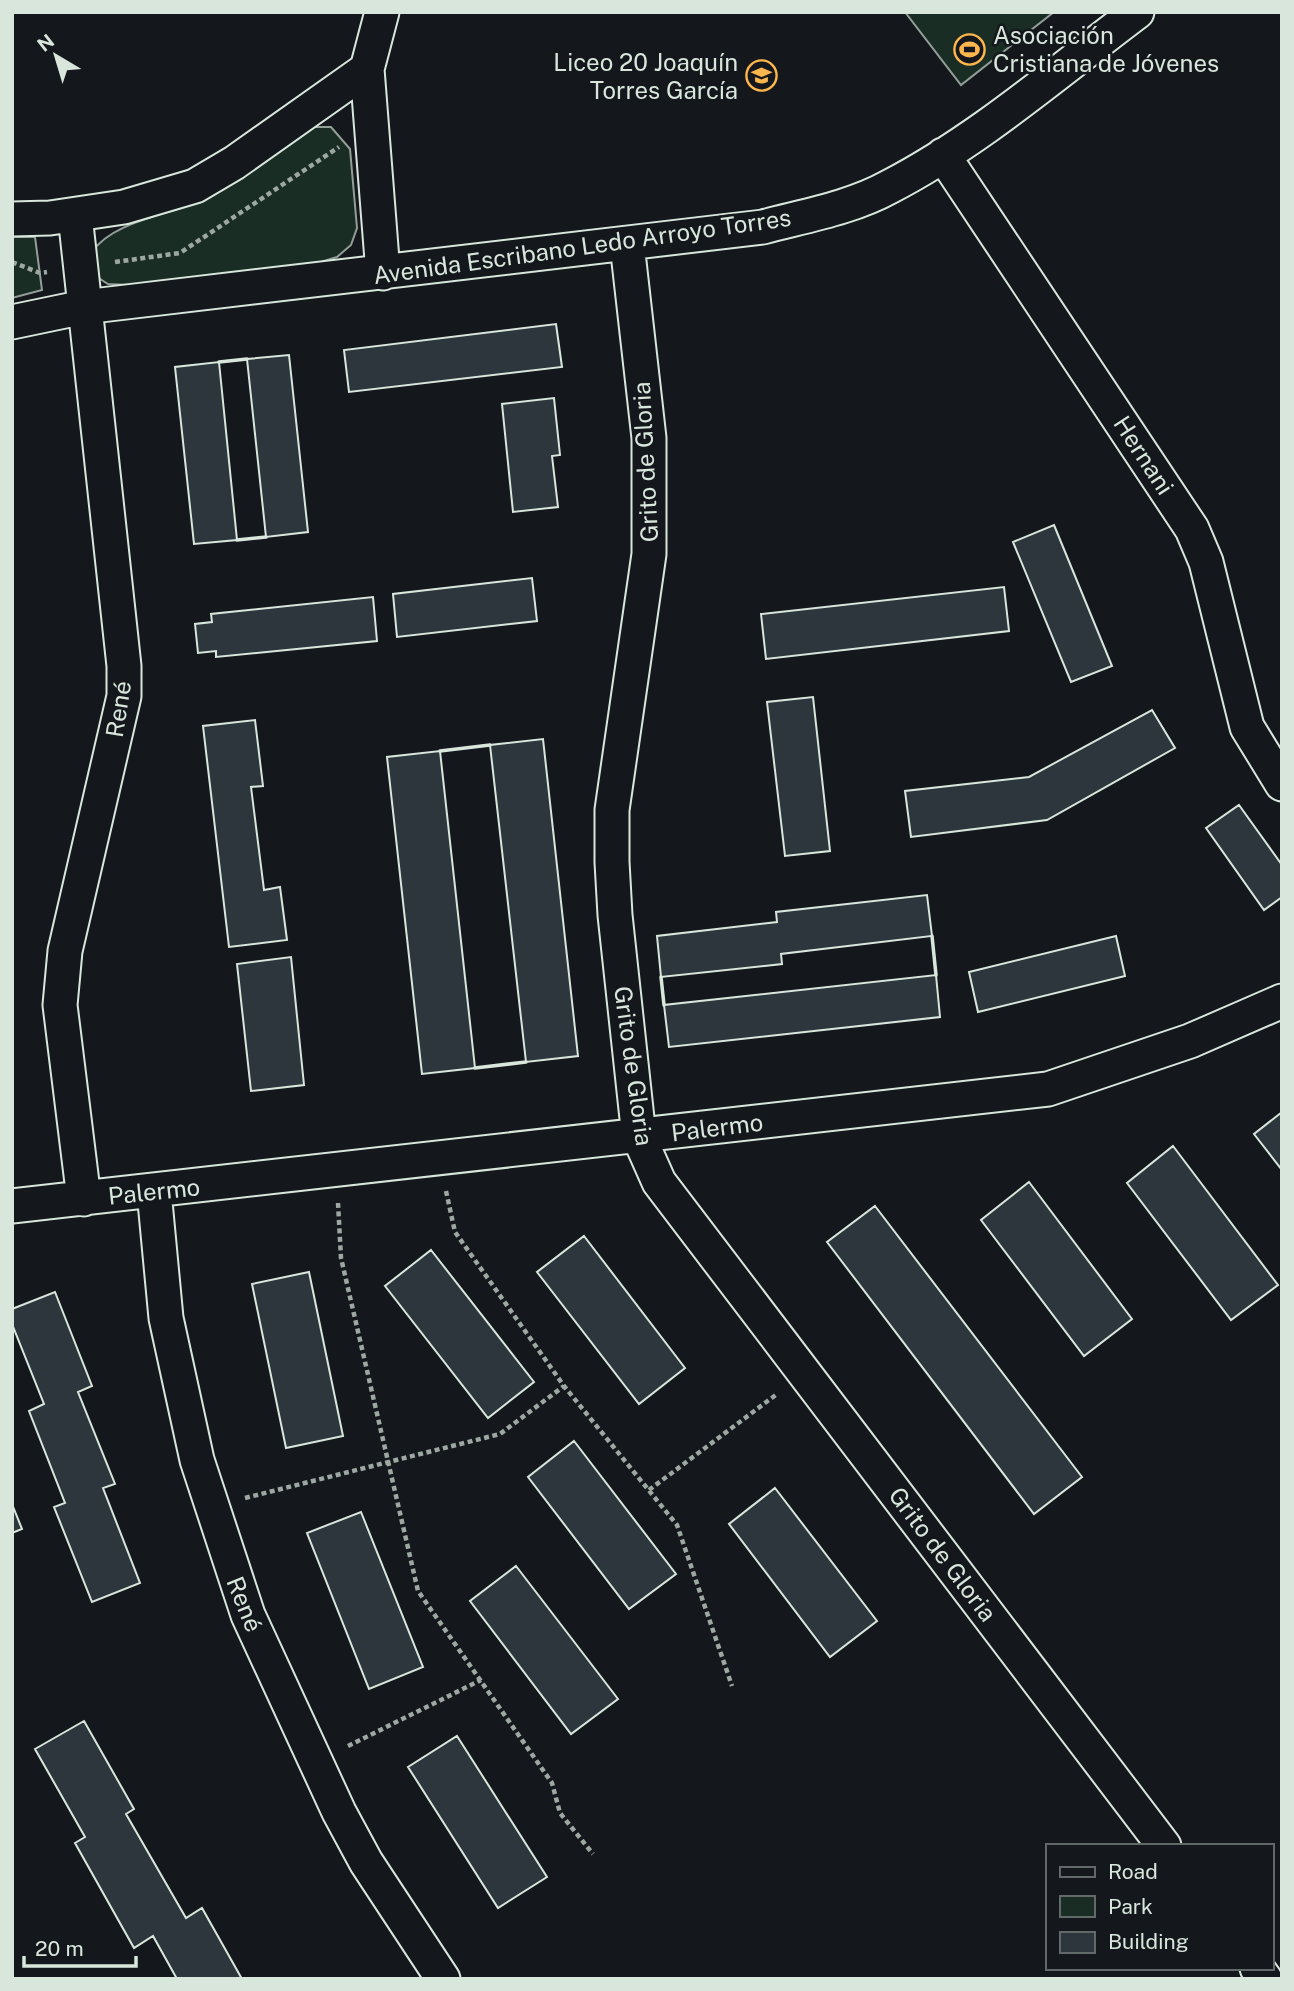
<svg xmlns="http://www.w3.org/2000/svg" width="1294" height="1991" font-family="'Public Sans',sans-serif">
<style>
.green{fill:#1a2d24;stroke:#939e99;stroke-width:2}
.building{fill:#2c363c;stroke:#d8e6dc;stroke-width:2}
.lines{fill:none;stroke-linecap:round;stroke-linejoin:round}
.minor-casing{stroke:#d8e6dc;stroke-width:37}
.path{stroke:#9da8a2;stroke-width:4.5;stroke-dasharray:5 3.5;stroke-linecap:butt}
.minor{stroke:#14181c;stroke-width:33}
.wall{stroke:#d8e6dc;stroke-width:3.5}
.labels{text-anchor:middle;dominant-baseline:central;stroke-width:5;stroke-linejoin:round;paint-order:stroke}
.poi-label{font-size:24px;fill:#d8e6dc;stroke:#14181c;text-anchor:start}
.street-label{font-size:24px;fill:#d8e6dc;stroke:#14181c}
</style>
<rect width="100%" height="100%" fill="#14181c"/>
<path class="green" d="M 905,12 L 1054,12 L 961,85 Z
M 314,127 L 331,127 L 350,149 L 357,228 L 351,245 L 337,257 L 311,265 L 129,285 L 108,284 L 97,277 L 92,252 C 114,220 172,215 206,198 C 245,179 277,149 314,127 Z
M 12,237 L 35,237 L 42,290 L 12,298 Z"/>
<path class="building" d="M 556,324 L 562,367 L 349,392 L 344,350 Z
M 289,355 L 308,532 L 266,537 L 247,359 Z
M 219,362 L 237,540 L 194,544 L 175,367 Z
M 554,398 L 560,455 L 552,456 L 558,507 L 513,512 L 502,404 Z
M 1054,525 L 1112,666 L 1071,682 L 1013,542 Z
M 532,578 L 537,621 L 397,637 L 393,594 Z
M 1004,587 L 1009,631 L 766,659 L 761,614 Z
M 373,597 L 377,641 L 216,657 L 216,651 L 198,653 L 195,624 L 212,622 L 211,614 Z
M 813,697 L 830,851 L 785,856 L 767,702 Z
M 1152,710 L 1175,748 L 1047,820 L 911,837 L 905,791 L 1029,777 Z
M 255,720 L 263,786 L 251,787 L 264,890 L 280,887 L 287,940 L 229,947 L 203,726 Z
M 543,739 L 578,1056 L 526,1062 L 490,745 Z
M 440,751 L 475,1068 L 422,1074 L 387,757 Z
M 1239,805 L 1282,865 L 1282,897 L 1264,910 L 1206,828 Z
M 927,895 L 932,936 L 781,954 L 782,964 L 661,977 L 657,936 L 777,922 L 776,912 Z
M 1116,936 L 1125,976 L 978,1012 L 969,972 Z
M 291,957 L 304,1085 L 251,1091 L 237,964 Z
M 936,975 L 940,1017 L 669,1047 L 664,1005 Z
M 1282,1112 L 1282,1170 L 1254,1134 Z
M 1173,1146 L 1278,1285 L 1231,1320 L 1127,1183 Z
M 1029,1182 L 1132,1319 L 1084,1356 L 981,1220 Z
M 875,1206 L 1082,1477 L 1034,1514 L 827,1242 Z
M 584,1236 L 685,1368 L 639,1404 L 537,1272 Z
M 431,1250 L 534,1382 L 488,1418 L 385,1286 Z
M 309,1272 L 343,1436 L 286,1448 L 252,1284 Z
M 55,1292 L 92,1386 L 78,1392 L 115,1484 L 103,1488 L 140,1583 L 92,1602 L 54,1507 L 65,1503 L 29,1411 L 44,1404 L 12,1324 L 12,1309 Z
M 574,1441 L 676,1574 L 629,1609 L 528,1477 Z
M 775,1488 L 877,1621 L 830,1657 L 729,1524 Z
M 12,1504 L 22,1529 L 12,1533 Z
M 361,1512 L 423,1667 L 369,1689 L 307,1533 Z
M 516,1566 L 618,1699 L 571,1734 L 470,1601 Z
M 84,1721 L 134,1809 L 126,1814 L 186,1918 L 202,1908 L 242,1979 L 177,1979 L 153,1936 L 134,1948 L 75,1843 L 85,1837 L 35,1749 Z
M 457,1736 L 547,1877 L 498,1908 L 408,1767 Z"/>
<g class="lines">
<defs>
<path id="minor" d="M 382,12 L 367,69 L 383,273
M 943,155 L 1192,529 L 1206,562 L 1247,727 L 1282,784
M 75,215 L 124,666 L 124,696 L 65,951 L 60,1005 L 84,1199
M 12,219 L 50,218 L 124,207 L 195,186 L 234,163 L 367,69
M 627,244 L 649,438 L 649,554 L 612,810 L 612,862 L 615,915 L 639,1137 L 659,1182 L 1164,1846
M 12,322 L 84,307 L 763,227 C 804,216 851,208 889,187 C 978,141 1057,72 1137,12
M 154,1191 L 166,1318 L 197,1460 L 248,1615 L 339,1812 L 366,1862 L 443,1979
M 12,1206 L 1048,1089 L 1190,1041 L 1282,1001
M 1257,1968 L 1265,1979"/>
</defs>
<use href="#minor" class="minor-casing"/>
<path class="path" d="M 12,262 L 40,273 L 47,272
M 115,262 L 180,253 L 339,147
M 446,1191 L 455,1232 L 564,1386 L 677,1525 L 732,1686
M 338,1203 L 341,1258 L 418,1591 L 552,1783 L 560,1813 L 593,1854
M 649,1490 L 777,1394
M 245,1498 L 500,1434 L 564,1386
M 348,1746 L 481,1680"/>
<use href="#minor" class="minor"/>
<path class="wall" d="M 219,362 L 247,359
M 237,540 L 266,537
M 440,751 L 490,745
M 932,936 L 936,975
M 661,977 L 664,1005
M 475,1068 L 526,1062"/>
</g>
<defs>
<symbol id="stadium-ring" viewBox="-11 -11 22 22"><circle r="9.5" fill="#14181c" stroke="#ffb74d" stroke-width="1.5"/><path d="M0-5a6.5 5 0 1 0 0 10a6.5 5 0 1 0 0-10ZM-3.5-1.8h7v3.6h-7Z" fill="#ffb74d"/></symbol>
<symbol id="school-ring" viewBox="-11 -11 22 22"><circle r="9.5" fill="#14181c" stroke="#ffb74d" stroke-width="1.5"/><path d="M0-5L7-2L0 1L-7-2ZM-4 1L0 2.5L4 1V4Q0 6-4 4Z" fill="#ffb74d"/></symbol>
</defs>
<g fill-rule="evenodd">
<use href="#stadium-ring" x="952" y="32" width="35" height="35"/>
<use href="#school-ring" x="744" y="58" width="35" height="35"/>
</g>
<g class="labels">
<g class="poi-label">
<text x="993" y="35">Asociación<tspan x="993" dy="28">Cristiana de Jóvenes</tspan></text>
<text x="738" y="62" text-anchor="end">Liceo 20 Joaquín<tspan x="738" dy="28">Torres García</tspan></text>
</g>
<g class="street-label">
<text transform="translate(582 246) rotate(-8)">Avenida Escribano Ledo Arroyo Torres</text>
<text transform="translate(1144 455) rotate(57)">Hernani</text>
<text transform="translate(645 462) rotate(-93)">Grito de Gloria</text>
<text transform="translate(118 709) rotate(-81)">René</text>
<text transform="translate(634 1066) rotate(82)">Grito de Gloria</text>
<text transform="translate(717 1127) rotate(-7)">Palermo</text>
<text transform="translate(154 1191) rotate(-6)">Palermo</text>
<text transform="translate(943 1554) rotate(53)">Grito de Gloria</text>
<text transform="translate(245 1604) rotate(68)">René</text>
</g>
</g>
<rect width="1294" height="1991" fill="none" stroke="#d8e6dc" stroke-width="28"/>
<rect x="1046" y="1844" width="228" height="126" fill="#14181c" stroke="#626a69" stroke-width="2"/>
<rect x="1060" y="1867" width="35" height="10" fill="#14181c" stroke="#626a69" stroke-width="2"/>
<text x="1108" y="1879" font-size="21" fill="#d8e6dc">Road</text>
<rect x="1060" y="1896" width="35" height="21" fill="#1a2d24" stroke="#626a69" stroke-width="2"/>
<text x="1108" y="1914" font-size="21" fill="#d8e6dc">Park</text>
<rect x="1060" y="1932" width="35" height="21" fill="#2c363c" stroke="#626a69" stroke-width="2"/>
<text x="1108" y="1949" font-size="21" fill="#d8e6dc">Building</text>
<g transform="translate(56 56) rotate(322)" stroke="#14181c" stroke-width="5" paint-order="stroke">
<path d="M0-5L12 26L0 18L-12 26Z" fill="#d8e6dc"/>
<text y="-10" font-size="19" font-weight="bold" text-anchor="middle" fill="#d8e6dc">N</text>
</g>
<path d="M24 1956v10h112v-10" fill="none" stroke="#d8e6dc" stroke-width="3.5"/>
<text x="35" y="1956" font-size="21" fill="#d8e6dc" stroke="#14181c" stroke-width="5" paint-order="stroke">20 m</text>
</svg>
